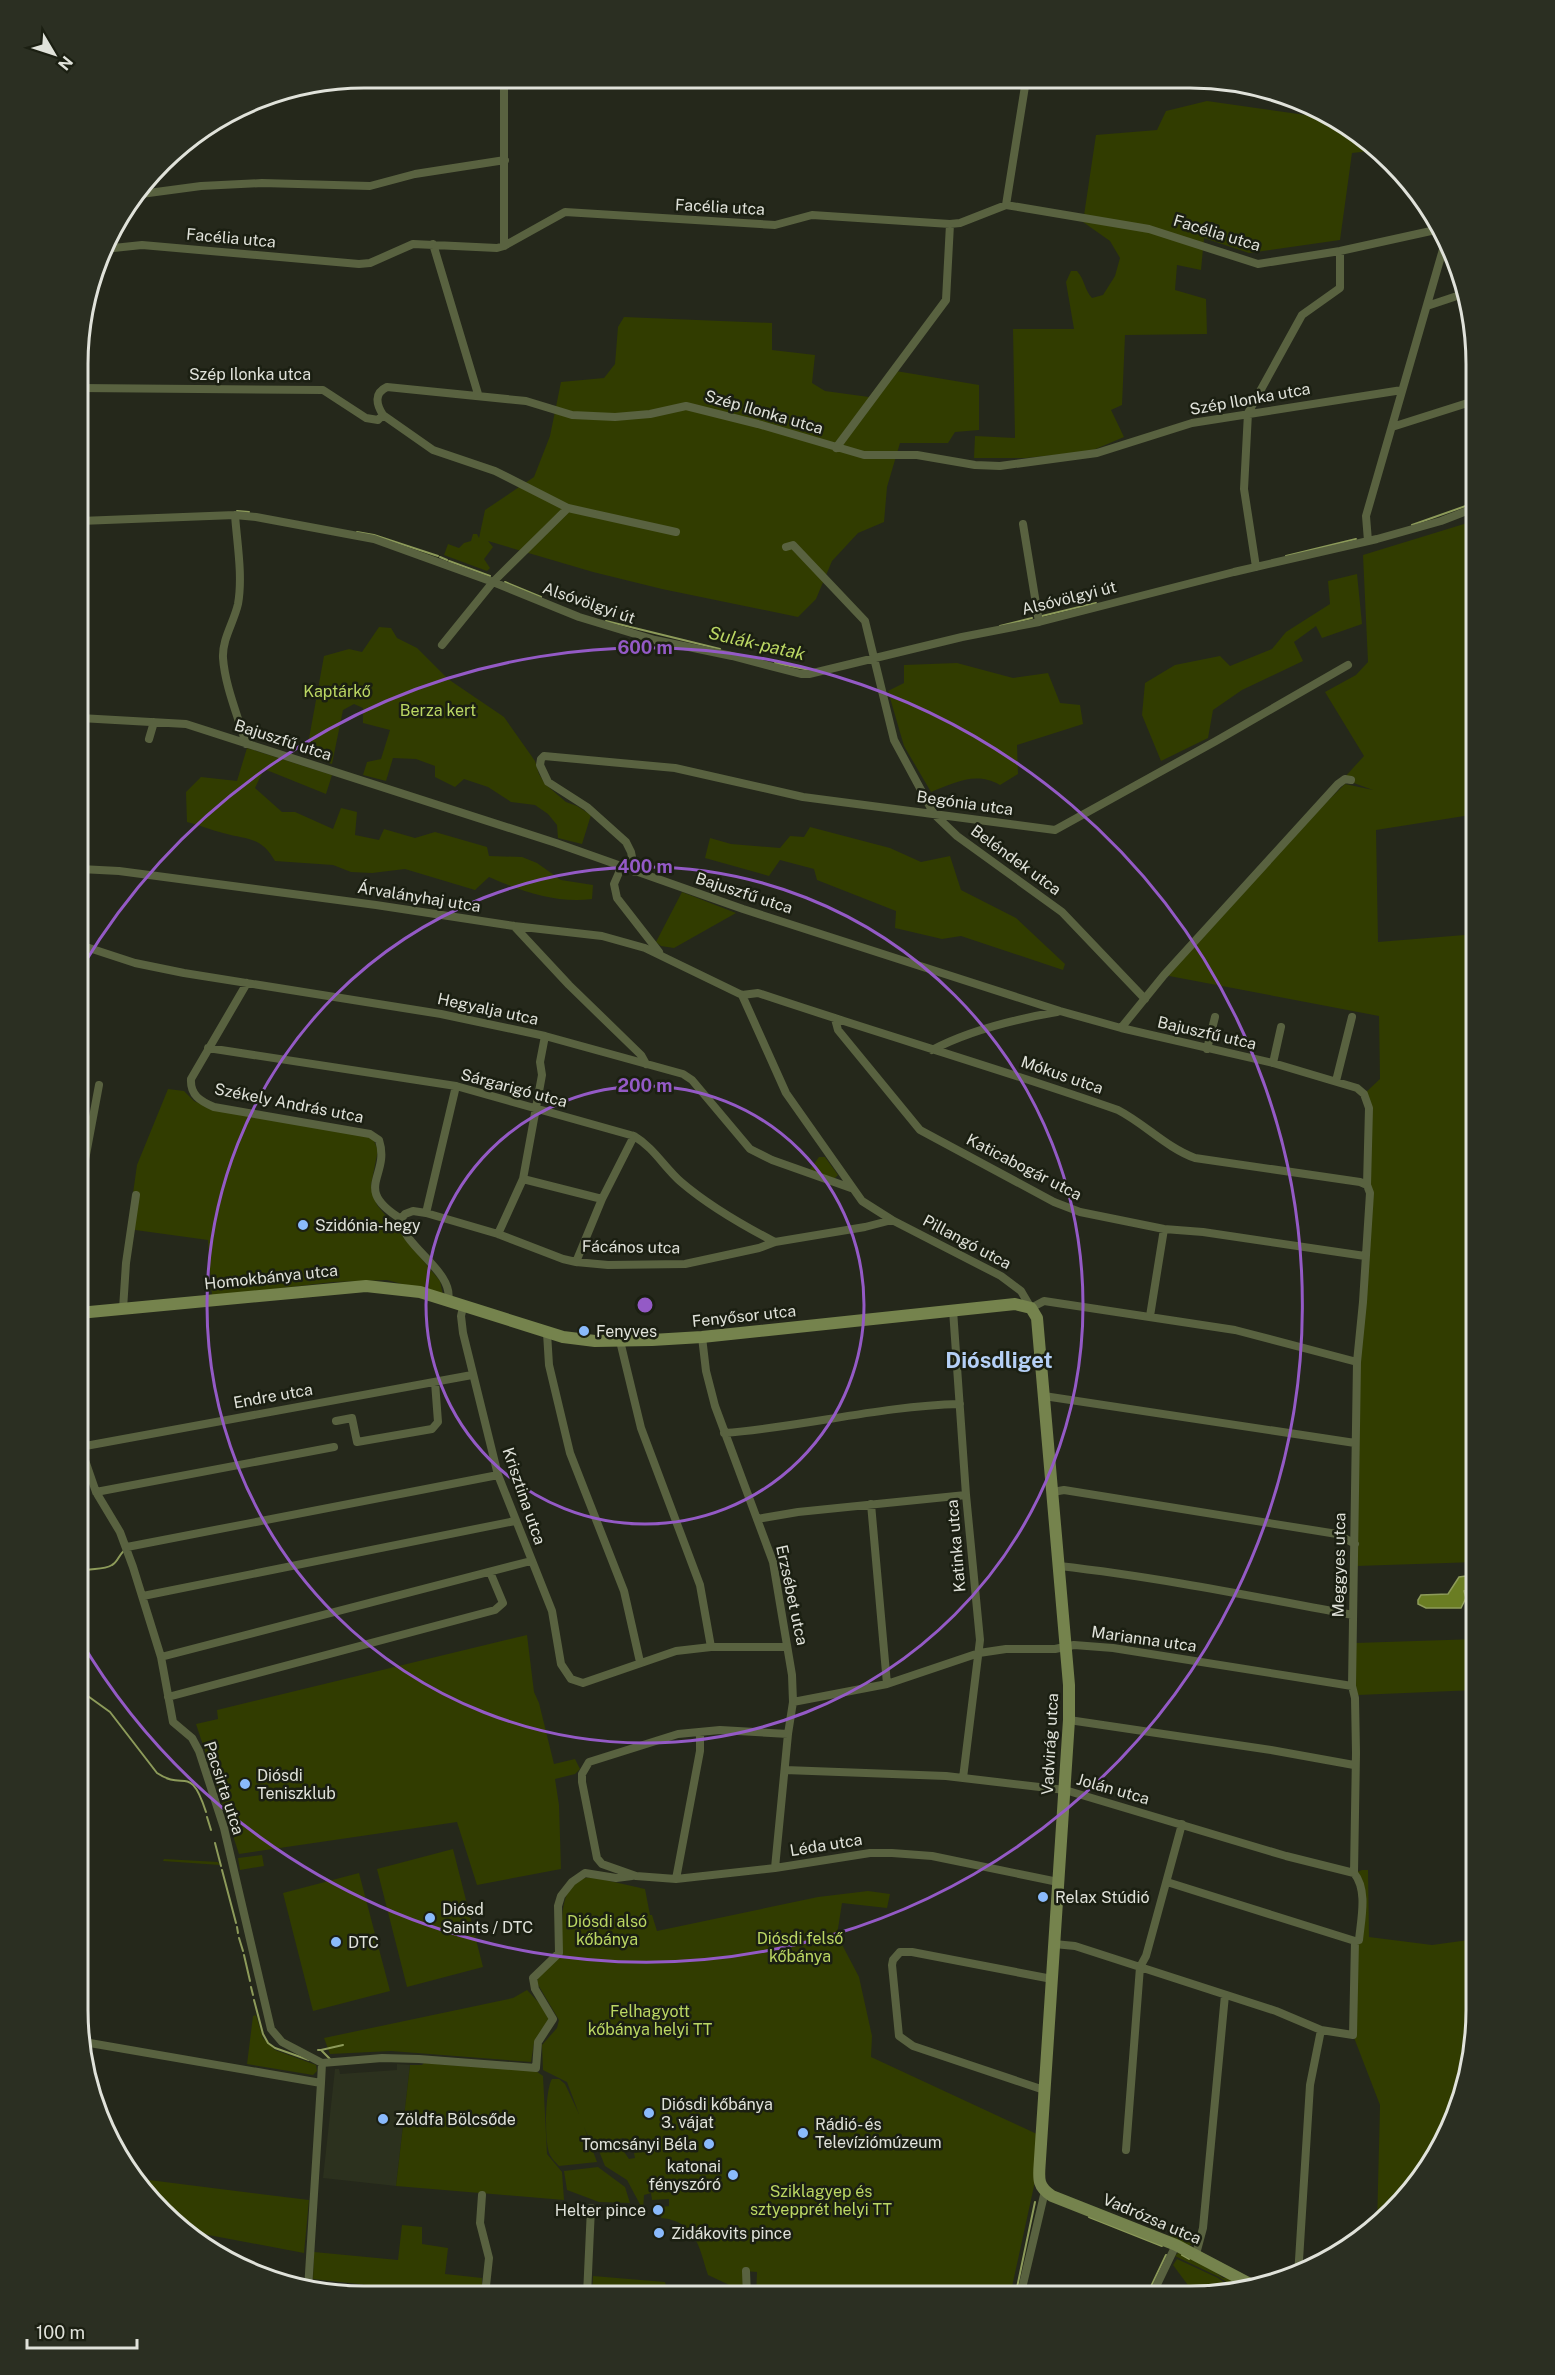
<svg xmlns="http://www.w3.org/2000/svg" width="1555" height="2375" font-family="'Public Sans',sans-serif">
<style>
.built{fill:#2c311e}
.green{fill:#313c00;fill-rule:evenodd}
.water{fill:#6a7d23;stroke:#8d9b5a;stroke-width:1.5}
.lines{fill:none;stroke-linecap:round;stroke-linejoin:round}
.stream{stroke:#8d9b5a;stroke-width:2}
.street{stroke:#596240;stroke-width:8}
.secondary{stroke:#75834d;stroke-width:12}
.ring{fill:none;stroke:#945ac6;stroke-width:3}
.poi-dot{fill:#8abafc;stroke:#1b1f12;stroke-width:2}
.labels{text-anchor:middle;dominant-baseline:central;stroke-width:5;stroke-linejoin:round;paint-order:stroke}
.street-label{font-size:16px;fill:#e0e2da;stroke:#1b1f12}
.park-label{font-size:16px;fill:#bbd763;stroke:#1b1f12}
.poi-label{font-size:16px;fill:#e0e2da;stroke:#1b1f12;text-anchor:start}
.water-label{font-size:18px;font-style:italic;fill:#bbd763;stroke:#1b1f12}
.district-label{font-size:22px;font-weight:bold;fill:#b5d0f6;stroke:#1b1f12}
.rim{fill:none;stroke:#e0e2da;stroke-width:3}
.centre{fill:#945ac6;stroke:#1b1f12;stroke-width:3}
.ring-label{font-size:18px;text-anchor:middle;font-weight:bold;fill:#945ac6;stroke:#1b1f12;stroke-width:5;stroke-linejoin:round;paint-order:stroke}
</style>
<rect width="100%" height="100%" fill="#25281b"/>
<path class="built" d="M 397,2064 L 410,2065 L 396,2186 L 323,2178 L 335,2069 L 339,2069 L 340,2074 L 397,2070 Z"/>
<path class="green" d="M 1207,101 L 1327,118 L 1328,116 L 1365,137 L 1378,150 L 1352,153 L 1340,240 L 1249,253 L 1204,238 L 1201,270 L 1177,265 L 1175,290 L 1206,299 L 1207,334 L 1125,335 L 1122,405 L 1111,410 L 1124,437 L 1091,451 L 1026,458 L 974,458 L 975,436 L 1015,438 L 1013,329 L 1074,329 L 1066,282 L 1071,271 L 1077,271 C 1085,280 1084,289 1092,298 L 1103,295 L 1115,276 L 1120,258 L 1110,241 L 1083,222 L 1096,135 L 1157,130 L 1166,111 Z
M 624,317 L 772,323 L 772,350 L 815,355 L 812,383 L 825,391 L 869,397 L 890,370 L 979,385 L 979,430 L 955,432 L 948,443 L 900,443 L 887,487 L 884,522 L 858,533 L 832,561 L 816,599 L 798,617 L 662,589 L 593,572 L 488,541 L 493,547 L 484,559 L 490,568 L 487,571 L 444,555 L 448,544 L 459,548 L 464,543 L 471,541 L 473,534 L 477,534 L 479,538 L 485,510 L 534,477 L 550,436 L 561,382 L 604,378 L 615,364 L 618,327 Z
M 1477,520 L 1477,814 L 1376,830 L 1378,942 L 1477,934 L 1477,1562 L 1356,1566 L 1355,1443 L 1369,1149 L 1364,1094 L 1380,1079 L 1379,1016 L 1164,975 L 1248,879 L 1345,784 L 1373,790 L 1343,779 L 1364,756 L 1325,692 L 1356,675 L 1368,662 L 1363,555 Z
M 1357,574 L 1362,624 L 1322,638 L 1316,626 L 1294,642 L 1303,661 L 1242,690 L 1213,710 L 1208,738 L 1161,761 L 1142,715 L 1145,683 L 1175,665 L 1220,656 L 1230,666 L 1272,649 L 1286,632 L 1330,604 L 1328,581 Z
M 379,627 L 391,628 L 397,638 L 417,648 L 448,679 L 504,717 L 535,761 L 539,774 L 545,784 L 566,802 L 577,806 L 591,815 L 582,844 L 558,838 L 557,825 L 548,814 L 535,805 L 511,802 L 488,787 L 464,779 L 455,787 L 435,777 L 435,766 L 416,759 L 393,758 L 386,781 L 363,775 L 367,762 L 381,759 L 390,730 L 363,723 L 363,708 L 354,704 L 343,710 L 332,764 L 306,755 L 324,656 L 349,649 L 362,652 Z
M 957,663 L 1013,678 L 1048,673 L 1060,703 L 1080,705 L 1083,724 L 1017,745 L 1018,774 L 1000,785 C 975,771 955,783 931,792 L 904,746 L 888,691 L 904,683 L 904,665 Z
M 247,748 L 332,775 L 326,794 L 264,769 L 255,788 L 282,812 L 295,812 L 333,829 L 341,808 L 357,812 L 355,835 L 379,840 L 384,829 L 415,838 L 435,832 L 487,847 L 489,856 L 522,857 L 537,863 L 561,880 L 593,885 L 592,899 C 558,904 520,891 489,877 L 475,890 L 405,869 L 372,873 L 351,872 L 333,865 L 275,861 C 261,836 247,840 223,833 C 211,830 199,825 187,822 L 186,792 L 201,777 L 237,781 Z
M 810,827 L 890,848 L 921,862 L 950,856 L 961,890 L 1016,918 L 1065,964 L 1063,970 L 961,936 L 942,939 L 895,928 L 896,911 L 817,880 L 814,869 L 780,860 L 769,876 L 705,858 L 710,838 L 731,844 L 780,848 L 790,836 L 804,837 Z
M 682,892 L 736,913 L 674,948 L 661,946 L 656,942 Z
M 168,1089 L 184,1091 L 194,1101 L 212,1109 L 371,1134 L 378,1150 L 371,1185 L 377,1205 L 440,1281 L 443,1295 L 387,1280 L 333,1282 L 212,1296 L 208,1240 L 128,1229 L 137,1165 Z
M 819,1157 L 825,1157 L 838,1175 L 834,1179 L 810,1169 Z
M 527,1635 L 534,1692 L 539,1703 L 554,1764 L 575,1759 L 580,1769 L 575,1774 L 555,1779 L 559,1805 L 561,1869 L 477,1885 L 457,1822 L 239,1854 L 196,1724 L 218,1719 L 217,1710 Z
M 1477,1639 L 1476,1690 L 1358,1695 L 1355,1687 L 1355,1643 Z
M 453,1849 L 483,1967 L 407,1987 L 377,1869 Z
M 262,1855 L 264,1866 L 240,1870 L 238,1858 Z
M 164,1859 L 218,1862 L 220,1865 L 163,1861 Z
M 1362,1870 L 1368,1870 L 1369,1937 L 1432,1945 L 1476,1939 L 1476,2030 L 1462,2103 L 1429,2170 L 1377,2225 L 1380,2105 L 1353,2035 L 1355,1941 L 1362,1908 L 1354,1873 Z
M 359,1873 L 390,1991 L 313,2011 L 283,1893 Z
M 592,1877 L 645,1889 L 650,1915 L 652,1915 L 657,1931 L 818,1897 L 868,1891 L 890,1894 L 887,1908 L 842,1903 L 837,1935 L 859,1977 L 872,2036 L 871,2057 L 1039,2135 L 1034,2186 L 1010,2296 L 756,2296 L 757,2272 L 744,2271 L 743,2286 L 740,2290 L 708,2275 C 699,2247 696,2221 661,2218 L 662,2207 L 669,2206 L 669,2199 L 652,2200 L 651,2193 L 644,2195 L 643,2210 L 627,2180 L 605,2166 L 597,2146 L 602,2143 L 592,2145 L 584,2127 L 597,2162 L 559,2166 C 556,2163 552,2159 550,2155 C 544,2144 545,2090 552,2079 L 559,2079 L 565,2084 L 579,2114 L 567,2082 L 543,2070 L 542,2045 L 557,2028 L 559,2020 L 537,1983 L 538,1976 L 559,1958 L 562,1954 C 563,1933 557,1894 578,1880 C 581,1878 588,1878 592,1877 ZM 623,2138 L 632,2146 L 648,2146 L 649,2150 L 634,2153 L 635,2158 L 629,2159 L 616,2140 Z
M 527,1990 L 542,2006 L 550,2021 L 534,2043 L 531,2062 L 391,2051 L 330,2054 L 324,2038 L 513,1998 Z
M 256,2015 L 263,2038 L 275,2050 L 316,2065 L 317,2071 L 313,2075 L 247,2064 L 253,2016 Z
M 424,2063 L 536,2071 L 543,2076 L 547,2154 L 562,2172 L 564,2200 L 396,2186 L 410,2065 L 422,2065 Z
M 598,2167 L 625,2187 L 630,2203 L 599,2202 L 567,2190 L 564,2171 Z
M 133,2178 L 309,2200 L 304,2253 L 182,2230 L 137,2185 Z
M 402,2225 L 422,2227 L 422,2244 L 448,2248 L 445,2274 L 482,2278 L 482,2295 L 457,2295 L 313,2279 L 314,2252 L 398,2260 Z
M 1171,2230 L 1199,2236 L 1195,2244 L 1186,2246 L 1169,2235 Z
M 1179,2252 L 1203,2262 L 1223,2278 L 1231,2278 L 1247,2286 L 1235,2288 L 1219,2277 L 1175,2256 Z
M 1177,2259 L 1218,2278 L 1233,2289 L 1196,2296 L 1173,2265 Z
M 593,2276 L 665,2282 L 669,2296 L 592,2295 Z"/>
<path class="water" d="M 1473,1575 L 1477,1578 L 1477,1587 L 1464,1591 L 1466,1598 L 1461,1608 L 1426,1608 L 1418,1604 L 1418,1600 L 1421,1595 L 1448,1594 L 1459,1577 Z"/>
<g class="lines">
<path class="stream" d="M 237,511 L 249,512
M 1412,525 L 1477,502
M 357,532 L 374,535 L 438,556
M 1286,556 L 1356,539
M 440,557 L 447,560
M 449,561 L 490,576
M 505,582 L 541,597
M 1042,616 L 1096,603
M 606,621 L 720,649
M 1000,626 L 1032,618
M 775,663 L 810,670
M 79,1572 C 90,1567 102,1571 112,1565 C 118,1562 119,1554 125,1550
M 78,1689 L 110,1712 L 157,1773 C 185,1792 190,1763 206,1812
M 207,1817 L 211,1830
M 215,1843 L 221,1866
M 222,1870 L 236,1923
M 237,1927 L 238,1933
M 239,1938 L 243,1951
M 244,1955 L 250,1981
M 251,1987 L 253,1995
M 254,2000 L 263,2034 L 268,2043 L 275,2048 L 309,2060
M 318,2050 L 321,2050 L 330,2059
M 321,2050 L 343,2045
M 1089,2217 L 1162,2246
M 1182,2255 L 1189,2259
M 1015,2297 L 1035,2202
M 1146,2297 L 1166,2255"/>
<path class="street" d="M 504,78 L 504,246
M 141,194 L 201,186 L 262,183 L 370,186 L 415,174 L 505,160
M 1006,205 L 1026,80
M 433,244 L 478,394
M 104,249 L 142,245 L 359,264 L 370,263 L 413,244 L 497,248 L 504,246 L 565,212 L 775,225 L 812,215 L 950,224 L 960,223 L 1006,205 L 1149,229 L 1258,264 L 1340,251 L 1440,229
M 1427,306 L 1463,294
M 80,388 L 323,390 L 366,418 L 378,420 L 383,415 C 376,404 374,393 387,387 L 526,401 L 572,415 L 615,417 L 650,414 L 686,406 L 758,424 L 864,455 L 917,455 L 975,465 L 1000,466 L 1097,453 L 1192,423 L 1402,390
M 383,415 L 433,450 L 495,471 L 568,508 L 676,532
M 1392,427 L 1477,400
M 836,448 L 946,300 L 950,224
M 235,515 C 237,543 243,576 238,604 C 234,622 222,639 223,658 C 225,686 238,716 246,744
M 80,521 L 235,515 L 256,517 L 374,539 L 493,582 L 579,617 L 655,640 L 732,656 L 801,674 L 809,674 L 962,637 L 1039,622 L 1234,572 L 1377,539 L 1441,521 L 1477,507
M 1023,524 L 1039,622
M 1368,541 L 1366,516 L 1446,239
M 786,547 L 793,545 L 865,621 L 894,740 L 934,814 L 957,836 L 1062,912 L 1145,999
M 1256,567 L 1244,489 L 1248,413 L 1302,315 L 1340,288 L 1340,251
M 442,645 L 493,582 L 568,508
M 80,718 L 186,724 L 556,843 L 743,909 L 1060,1011 L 1121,1028 L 1273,1063 L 1357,1088 L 1364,1094 L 1369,1108 L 1367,1185 L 1370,1193 L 1363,1302 L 1357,1362 L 1352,1686 L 1355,1698 L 1356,1753 L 1354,1873 C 1368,1890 1361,1919 1359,1940 L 1355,1941 L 1353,2035 L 1321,2030 L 1276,2011 L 1140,1967 L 1075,1946 L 1054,1944
M 149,739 L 154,722
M 621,868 L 614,884 L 617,898 L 659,952
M 80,869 L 119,871 L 376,905 L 514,926 L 602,936 L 645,948 L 742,995
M 635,872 L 631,852 L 626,842 L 587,807 L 548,782 L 540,765 L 541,759 L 544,756 L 675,768 L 803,797 L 1055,830 L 1216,741 L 1348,665
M 514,926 L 569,985 L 641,1055 L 646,1064
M 80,945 L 135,963 L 184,973 L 441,1014 L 545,1036 L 683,1074 L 692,1080 L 750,1149 L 772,1160 L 851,1188
M 247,983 L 191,1079 C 190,1095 200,1101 214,1107 L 370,1134 L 379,1140 C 391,1177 351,1188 401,1219
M 742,995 L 786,1093 L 862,1201 L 892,1220 L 1001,1276 L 1021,1291 L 1031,1308 L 1044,1301 L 1235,1330 L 1357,1362
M 742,995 L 758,993 C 877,1033 998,1068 1118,1110 C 1145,1124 1167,1148 1195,1158 L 1360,1182 L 1367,1185
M 835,1019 L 838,1030 L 920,1130 L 1054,1202 L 1080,1212 L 1164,1229 L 1203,1232 L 1365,1256
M 1121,1028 L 1164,975 L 1338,784 L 1345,779 L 1351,780
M 208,1048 L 456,1086 L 634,1136 C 654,1148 664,1167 681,1182 C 709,1206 742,1225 775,1242
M 1207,1049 L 1215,1017
M 932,1050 C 970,1030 1016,1019 1057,1012
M 1273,1063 L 1281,1027
M 1336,1081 L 1352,1017
M 523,1179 L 602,1199
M 79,1192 L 99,1085
M 426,1213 L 456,1086
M 498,1234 L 523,1179 L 542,1075 L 540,1062 L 545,1036
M 576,1262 L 602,1199 L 634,1136
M 448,1301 C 455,1271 401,1246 401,1219 L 405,1214 L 413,1211 L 426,1213 L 498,1234 L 563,1259 L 576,1262 L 608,1265 L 685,1264 L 759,1248 L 775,1242 L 865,1227 L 892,1220
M 463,1307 L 461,1316 L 463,1333 L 498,1475 L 552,1611 L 561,1664 L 571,1679 L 583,1683 L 676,1651 L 711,1647 L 787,1647
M 123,1309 L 126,1263 L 136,1195
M 953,1310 L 966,1495 L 980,1640 L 963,1778
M 1150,1316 L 1164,1229
M 547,1333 L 549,1365 L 570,1453 L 624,1591 L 640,1662
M 702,1337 L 706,1371 L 715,1406 L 773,1562 L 792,1675 L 793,1702 L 788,1734 L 775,1868
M 620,1341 L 641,1428 L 700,1585 L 711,1647
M 1044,1396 L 1355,1443
M 336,1421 L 352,1418 L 357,1442 L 432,1429 L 438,1422 L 435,1382
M 724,1433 C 803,1427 880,1406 960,1404
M 79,1443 L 96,1492 L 120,1532 L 133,1567 L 161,1657 L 173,1722 L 192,1738 L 199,1751 L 224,1828 L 271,2029 L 282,2042 L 322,2063
M 80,1447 L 472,1375
M 96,1492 L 334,1447
M 1053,1492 L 1064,1490 L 1337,1534 L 1355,1544
M 871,1504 L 887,1684
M 757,1519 L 798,1512 L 966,1495
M 127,1547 L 498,1475
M 1059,1566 C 1158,1577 1256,1597 1353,1615
M 143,1596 L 515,1521
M 161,1657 L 531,1561
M 168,1697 L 495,1610 L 503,1603 L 490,1572
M 793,1702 L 887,1684 L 979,1653 L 1006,1649 L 1055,1649 L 1074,1645 L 1113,1648 L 1352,1686
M 1069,1720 L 1271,1750 L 1354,1765
M 788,1734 L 720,1730 L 678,1734 L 589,1762 L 582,1774 L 582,1782 L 597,1858 L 602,1864 L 636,1876 L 676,1879 L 775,1868 L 870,1853 L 892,1853 L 932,1856 L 1058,1882
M 785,1770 L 946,1776 L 1065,1790 L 1286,1856 L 1354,1873
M 676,1879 L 700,1751 L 700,1732
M 1167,1882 L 1355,1941
M 84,2042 L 321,2083 L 322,2063
M 322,2063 L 382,2058 L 419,2059 L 536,2068 L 538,2042 L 553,2019 L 535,1989 L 533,1978 L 559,1953 L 558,1906 L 561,1896 L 572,1882 L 585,1873 L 616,1878 L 632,1876
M 1044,2090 L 913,2046 L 899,2036 L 892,1965 L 893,1960 L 900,1952 L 912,1952 L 1052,1979
M 1126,2150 L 1140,1967 L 1146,1956 L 1182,1824
M 482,2195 L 480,2223 L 489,2258 L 485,2295
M 1196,2254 L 1203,2228 L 1225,1995
M 746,2271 L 747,2296
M 1298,2276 L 1310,2085 L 1321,2030
M 308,2289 L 321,2083
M 587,2295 L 591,2208
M 1020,2297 L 1045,2191
M 1151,2297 L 1176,2245"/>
<path class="secondary" d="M 79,1313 L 366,1286 L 420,1292 L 563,1337 L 595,1341 L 652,1340 L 702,1337 L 1015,1304 L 1031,1308 L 1037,1318 L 1069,1685 L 1069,1720 L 1040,2159 C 1039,2177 1036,2186 1052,2196 L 1176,2245 L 1252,2285"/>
</g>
<g class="ring">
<circle cx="645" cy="1305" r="219"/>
<circle cx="645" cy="1305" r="438"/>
<path d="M82 967A657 657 0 1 1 79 1638"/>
</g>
<g class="poi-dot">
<circle cx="303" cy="1225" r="6"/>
<circle cx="584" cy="1331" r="6"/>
<circle cx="245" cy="1784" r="6"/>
<circle cx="1043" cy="1897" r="6"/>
<circle cx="430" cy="1918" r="6"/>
<circle cx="336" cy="1942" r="6"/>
<circle cx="649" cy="2113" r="6"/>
<circle cx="383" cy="2119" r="6"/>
<circle cx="803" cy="2133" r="6"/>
<circle cx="709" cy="2144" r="6"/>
<circle cx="733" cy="2175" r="6"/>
<circle cx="658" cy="2210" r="6"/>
<circle cx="659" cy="2233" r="6"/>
</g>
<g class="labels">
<g class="street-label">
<text transform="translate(720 207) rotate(3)">Facélia utca</text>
<text transform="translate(1217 233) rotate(17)">Facélia utca</text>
<text transform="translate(231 238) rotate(5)">Facélia utca</text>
<text x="250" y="374">Szép Ilonka utca</text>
<text transform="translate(1250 399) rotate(-10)">Szép Ilonka utca</text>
<text transform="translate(764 412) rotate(16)">Szép Ilonka utca</text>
<text transform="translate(1069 598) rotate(-14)">Alsóvölgyi út</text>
<text transform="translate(589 603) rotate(19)">Alsóvölgyi út</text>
<text transform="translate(283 740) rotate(18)">Bajuszfű utca</text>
<text transform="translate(965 803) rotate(8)">Begónia utca</text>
<text transform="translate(1016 860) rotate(36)">Beléndek utca</text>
<text transform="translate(744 893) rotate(18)">Bajuszfű utca</text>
<text transform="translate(419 897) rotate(9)">Árvalányhaj utca</text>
<text transform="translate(488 1009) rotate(12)">Hegyalja utca</text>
<text transform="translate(1207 1033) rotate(13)">Bajuszfű utca</text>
<text transform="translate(1062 1075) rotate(19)">Mókus utca</text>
<text transform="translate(514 1088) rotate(15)">Sárgarigó utca</text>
<text transform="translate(289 1103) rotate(11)">Székely András utca</text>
<text transform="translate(1024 1167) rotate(27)">Katicabogár utca</text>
<text transform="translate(967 1242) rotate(28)">Pillangó utca</text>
<text transform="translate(631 1247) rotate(1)">Fácános utca</text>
<text transform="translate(271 1277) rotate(-6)">Homokbánya utca</text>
<text transform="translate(744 1316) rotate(-6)">Fenyősor utca</text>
<text transform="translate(273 1396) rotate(-10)">Endre utca</text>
<text transform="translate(524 1496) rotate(71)">Krisztina utca</text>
<text transform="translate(956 1546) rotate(-95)">Katinka utca</text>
<text transform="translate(1339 1565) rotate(-89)">Meggyes utca</text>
<text transform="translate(792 1595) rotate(78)">Erzsébet utca</text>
<text transform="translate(1144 1639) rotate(8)">Marianna utca</text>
<text transform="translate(1050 1744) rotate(-87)">Vadvirág utca</text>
<text transform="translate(224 1788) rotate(72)">Pacsirta utca</text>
<text transform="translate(1113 1789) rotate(16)">Jolán utca</text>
<text transform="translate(826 1845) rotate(-9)">Léda utca</text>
<text transform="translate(1152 2219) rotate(23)">Vadrózsa utca</text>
</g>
<g class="park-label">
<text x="337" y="691">Kaptárkő</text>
<text x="438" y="710">Berza kert</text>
<text x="607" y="1921">Diósdi alsó<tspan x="607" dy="18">kőbánya</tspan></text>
<text x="800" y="1938">Diósdi felső<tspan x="800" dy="18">kőbánya</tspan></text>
<text x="650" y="2011">Felhagyott<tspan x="650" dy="18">kőbánya helyi TT</tspan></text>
<text x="821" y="2191">Sziklagyep és<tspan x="821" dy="18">sztyepprét helyi TT</tspan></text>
</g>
<g class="poi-label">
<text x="315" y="1225">Szidónia-hegy</text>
<text x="596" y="1331">Fenyves</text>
<text x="257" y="1775">Diósdi<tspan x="257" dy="18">Teniszklub</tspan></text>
<text x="1055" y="1897">Relax Stúdió</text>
<text x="442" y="1909">Diósd<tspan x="442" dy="18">Saints / DTC</tspan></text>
<text x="348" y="1942">DTC</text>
<text x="661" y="2104">Diósdi kőbánya<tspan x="661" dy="18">3. vájat</tspan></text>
<text x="395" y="2119">Zöldfa Bölcsőde</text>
<text x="815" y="2124">Rádió- és<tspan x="815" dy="18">Televíziómúzeum</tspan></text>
<text x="697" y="2144" text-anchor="end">Tomcsányi Béla</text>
<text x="721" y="2166" text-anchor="end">katonai<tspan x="721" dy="18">fényszóró</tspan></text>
<text x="646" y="2210" text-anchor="end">Helter pince</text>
<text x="671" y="2233">Zidákovits pince</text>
</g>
<g class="water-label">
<text transform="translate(757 643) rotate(13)">Sulák-patak</text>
</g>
<g class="district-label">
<text x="999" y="1360">Diósdliget</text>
</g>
</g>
<path d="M0 0H1555V2375H0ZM364 88H1190A276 276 0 0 1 1466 364V2010A276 276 0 0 1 1190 2286H364A276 276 0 0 1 88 2010V364A276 276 0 0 1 364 88Z" fill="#2b2f22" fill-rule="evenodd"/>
<path class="rim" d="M364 88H1190A276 276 0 0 1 1466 364V2010A276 276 0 0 1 1190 2286H364A276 276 0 0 1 88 2010V364A276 276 0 0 1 364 88Z"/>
<circle cx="645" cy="1305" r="9" class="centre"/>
<g class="ring-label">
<text x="645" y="654">600 m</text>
<text x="645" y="873">400 m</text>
<text x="645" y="1092">200 m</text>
</g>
<g transform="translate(54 54) rotate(129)" stroke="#1b1f12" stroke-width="4.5" paint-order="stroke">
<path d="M0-4.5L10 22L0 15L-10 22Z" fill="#e0e2da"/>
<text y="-9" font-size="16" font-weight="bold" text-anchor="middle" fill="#e0e2da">N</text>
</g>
<path d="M27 2339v9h110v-9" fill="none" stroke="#e0e2da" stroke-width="3"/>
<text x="36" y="2339" font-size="18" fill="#e0e2da" stroke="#1b1f12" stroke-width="4.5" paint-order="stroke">100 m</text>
</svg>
